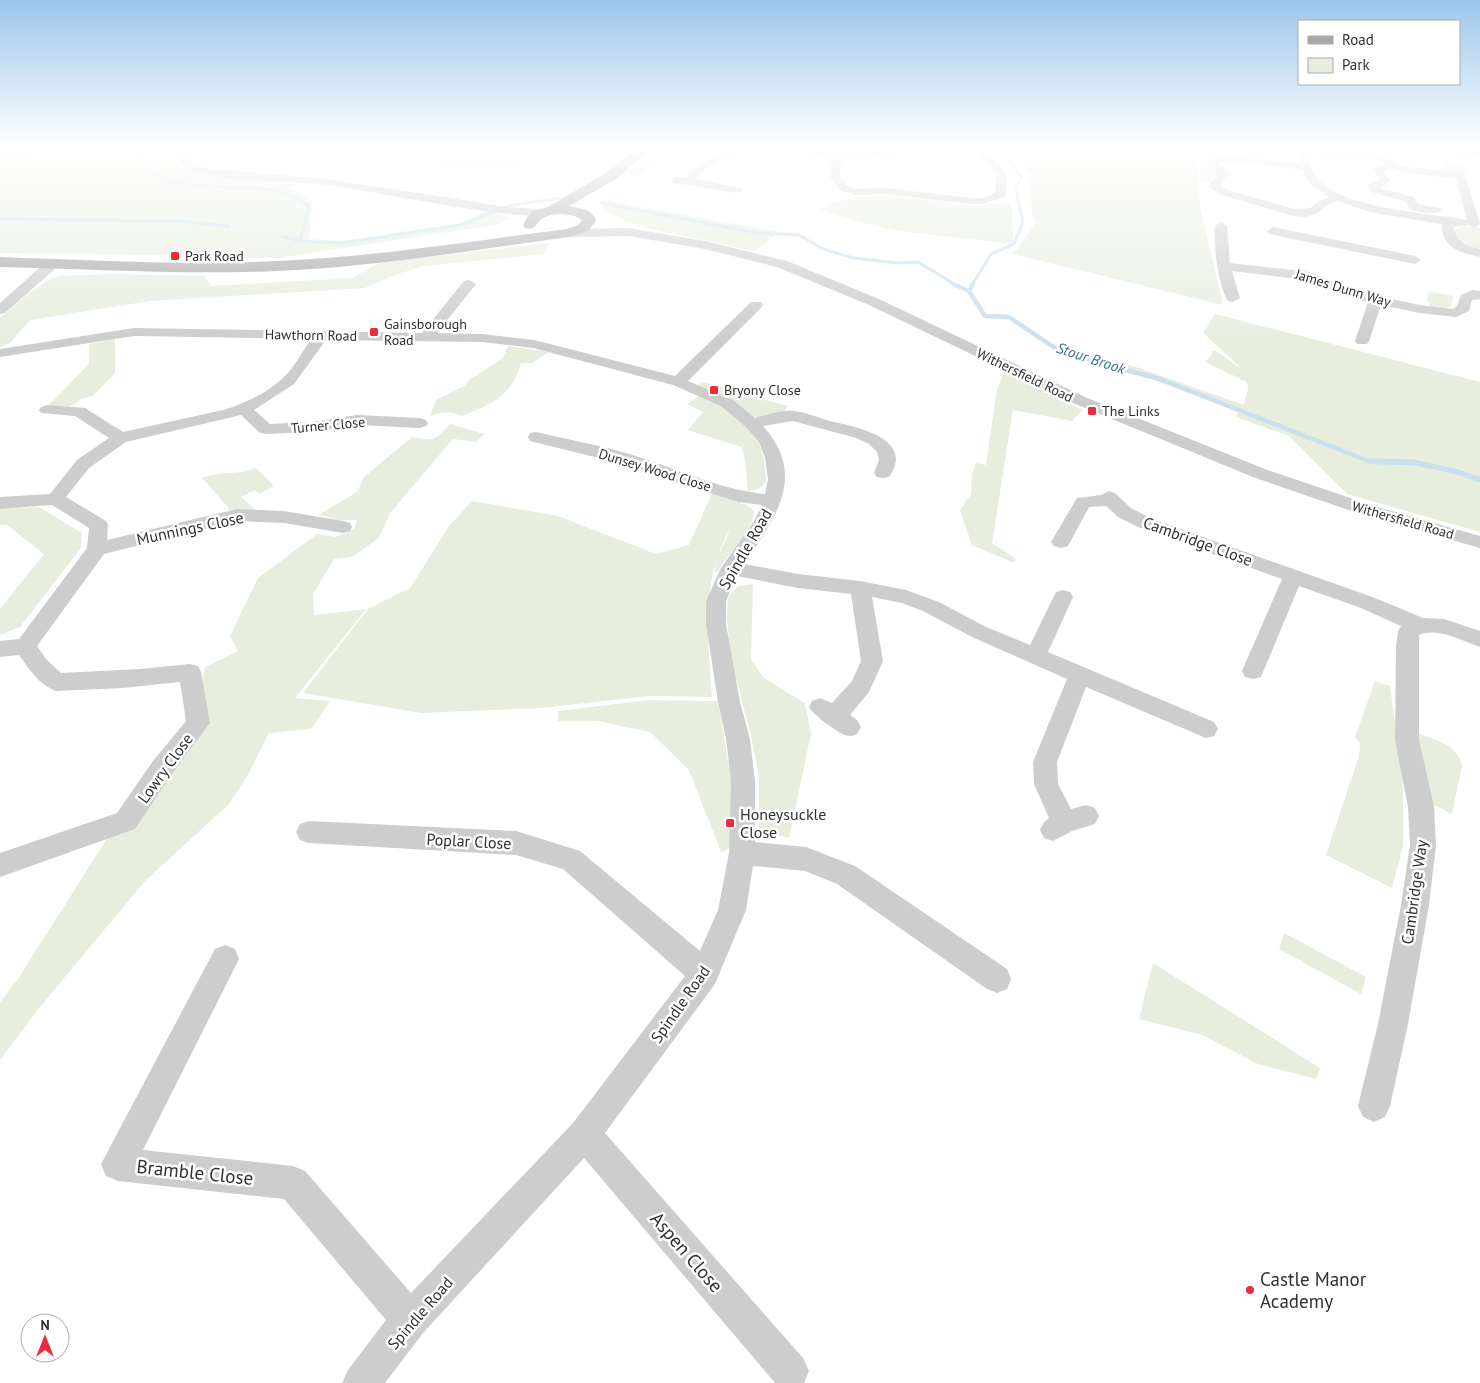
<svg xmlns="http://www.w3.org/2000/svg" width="1480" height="1383" font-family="'PT Sans',sans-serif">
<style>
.green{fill:#e7eede}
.water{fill:#cae0ee}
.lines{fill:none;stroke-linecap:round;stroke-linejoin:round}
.stream-far2{stroke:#cae0ee;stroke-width:3}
.stream-far1{stroke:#cae0ee;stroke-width:4.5}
.stream{stroke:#cae0ee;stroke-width:5.5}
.minor{fill:#cdcdcd;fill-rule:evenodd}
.major{fill:#a8a8a8;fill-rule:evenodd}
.poi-dot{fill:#ef2b39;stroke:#fff;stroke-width:2}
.labels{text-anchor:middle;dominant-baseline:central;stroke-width:5;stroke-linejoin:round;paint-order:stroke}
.far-poi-label{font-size:14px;fill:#303030;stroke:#fff;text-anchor:start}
.far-street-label{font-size:14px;fill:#303030;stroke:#fff}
.far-water-label{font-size:15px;font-style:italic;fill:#397398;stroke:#fff}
.street-label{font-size:16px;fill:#303030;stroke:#fff}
.poi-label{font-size:16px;fill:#303030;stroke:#fff;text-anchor:start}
.near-street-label{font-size:19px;fill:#303030;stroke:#fff}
.near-poi-label{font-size:19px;fill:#303030;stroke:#fff;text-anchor:start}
</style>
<rect width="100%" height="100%" fill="#fff"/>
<path class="green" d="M 0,148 L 166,148 L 178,166 L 187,170 L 300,182 L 290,189 L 312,201 L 309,239 L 342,241 L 461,223 L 488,210 L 510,218 L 500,224 L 278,258 L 206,258 L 157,255 L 0,253 Z
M 660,148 L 675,148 L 659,162 L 644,171 L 641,177 L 623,175 Z
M 1004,148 L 1196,148 L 1200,207 L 1223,305 L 1013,254 L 1036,223 C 1029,206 1029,192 1031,174 Z
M 1356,148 L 1423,149 L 1480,155 L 1480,157 Z
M 466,152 L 523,157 L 516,169 L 398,160 L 412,155 Z
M 1207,156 L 1210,157 L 1207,160 C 1208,167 1216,168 1217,175 L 1206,182 L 1201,182 L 1199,159 Z
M 1451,162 L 1465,165 L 1470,175 L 1446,172 L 1442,163 Z
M 887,195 L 975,206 L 1011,203 L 1014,244 L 898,231 L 871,225 L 820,210 C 831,199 871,196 887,195 Z
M 604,200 L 779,232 L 754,251 L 638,226 L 601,210 Z
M 1465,226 L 1480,228 L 1480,251 L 1460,244 L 1453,230 Z
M 549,243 L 545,254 L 423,266 L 392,276 L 365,288 L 150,301 L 30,320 L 10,343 L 0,347 L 0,318 L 28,294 L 48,280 L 60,276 L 109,274 L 205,276 L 210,286 L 352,278 L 380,262 Z
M 1429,291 L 1453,296 L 1451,306 L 1444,309 L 1429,307 L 1430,303 L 1427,301 Z
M 1215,314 L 1480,382 L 1480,532 L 1347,494 L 1289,436 L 1236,417 L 1238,412 L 1136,373 L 1061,353 L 1069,350 L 1136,367 L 1244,405 L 1248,388 L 1247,382 L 1205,362 L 1212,354 L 1212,350 C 1222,352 1231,364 1241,368 L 1203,333 Z
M 115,339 L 115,373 L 93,396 L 81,399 L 69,407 L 49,405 L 89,364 L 89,344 Z
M 508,346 L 549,352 L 532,363 L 521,363 C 512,396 491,405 462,416 C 450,411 442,412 430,416 L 436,400 L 464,386 L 472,378 L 502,359 Z
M 1005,371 L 1082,410 L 1072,421 L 1013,410 L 992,543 L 1016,559 L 1014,563 L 972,545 L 960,510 L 971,494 L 972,474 L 976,463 L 986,465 L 997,389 Z
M 703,382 L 788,406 L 783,413 L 764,417 L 754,417 L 728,400 L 700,387 L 698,384 Z
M 701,395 C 744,415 765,432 766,482 L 760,488 L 748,492 L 745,460 L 742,447 L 688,430 L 703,412 L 687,404 Z
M 450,424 L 485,434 L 476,442 L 453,439 L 390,513 L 379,538 L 352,557 L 334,559 L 313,594 L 314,615 L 366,609 L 295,698 L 330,701 L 311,729 L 269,733 L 249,773 L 229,804 L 145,881 L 39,1008 L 0,1060 L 0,1002 L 18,979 L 108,837 L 197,714 L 205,667 L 238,651 L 230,636 L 258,578 L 317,534 L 335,537 L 354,529 L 357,520 L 339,520 L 318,515 L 357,492 L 364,477 L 412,437 C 434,441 435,440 450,424 Z
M 256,468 L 274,486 L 259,494 L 255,490 L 241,497 L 254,509 L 249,511 L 244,509 L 228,510 L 228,507 L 202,478 C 222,470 237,476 256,468 Z
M 712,494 L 741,501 L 741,506 L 743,503 L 751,508 L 754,512 C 753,532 727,553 718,572 L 714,572 L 717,558 L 731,528 C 700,578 708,641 712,697 L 650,696 L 541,708 L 422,713 L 303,693 L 368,609 L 410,588 L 450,525 L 472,501 L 558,516 L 656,554 L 689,545 Z
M 39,507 L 82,533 L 81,548 L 20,627 L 0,635 L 0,609 L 44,554 L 7,525 L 0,525 L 0,509 Z
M 753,584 L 751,660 L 764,678 L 805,703 L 811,734 L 789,838 L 759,831 L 759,777 L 751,736 L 730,655 L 727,616 L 728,597 L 738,586 Z
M 1375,681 L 1390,686 L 1403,782 L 1403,846 L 1392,888 L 1326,855 L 1359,756 L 1360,743 L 1355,737 Z
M 649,700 L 718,701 L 733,790 L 732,847 L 721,852 L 689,770 L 650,732 L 598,721 L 558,721 L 558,711 Z
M 1417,733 C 1435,740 1458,744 1462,766 L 1452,814 L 1432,804 Z
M 1284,933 L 1366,977 L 1361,994 L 1279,949 Z
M 1153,963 L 1320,1068 L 1316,1079 L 1258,1064 L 1202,1035 L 1139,1019 Z"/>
<path class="water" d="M 0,148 L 58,148 L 35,156 L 0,160 Z"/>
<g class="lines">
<path class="stream-far2" d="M 140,148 C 141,160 146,170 157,176 C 184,190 239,185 271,190 C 285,192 297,198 309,206 L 300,241 L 341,243 L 461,225 L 508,206 L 559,198
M 601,203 L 757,233 L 799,235 L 823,249 L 853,258 L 897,263 L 918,262 L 956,285
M 0,219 L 175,221 L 229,226
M 284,237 L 300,241
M 972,285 L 991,254 L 1014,244 L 1023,222 L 1016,190 L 1021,177 L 1006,157 L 992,148"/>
<path class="stream-far1" d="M 953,284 L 969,291 L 985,316 L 1009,317 L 1055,348 L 1106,365 L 1160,379 L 1371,462 L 1415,463
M 969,291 L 973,284"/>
<path class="stream" d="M 1370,461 L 1412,462 L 1458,472 L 1480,480"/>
<path class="minor" d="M 171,148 L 181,148 L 192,163 L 210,169 L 318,178 L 452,198 L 504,207 L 545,209 L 551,213 L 545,217 C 469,213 394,194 319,184 C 280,180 231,183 194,171 C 182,168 176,159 171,148 Z
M 730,148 L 746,148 L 705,169 L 696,179 L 740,188 L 742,190 L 740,192 L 736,193 L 675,183 L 670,180 L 675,177 L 686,177 L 697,165 Z
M 795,148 L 843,152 L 907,148 C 895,159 859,158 842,158 L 840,176 L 848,186 L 856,189 L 886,188 L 970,198 L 981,198 L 995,193 L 997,174 L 973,148 L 984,148 L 1007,174 L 1006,195 L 1004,197 L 982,204 L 970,204 L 886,194 L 855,195 L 840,190 L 829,176 L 832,158 L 807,155 Z
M 1317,148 L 1370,151 L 1384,155 L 1402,166 L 1465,174 L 1480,224 L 1474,228 L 1469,225 L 1453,227 C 1458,242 1464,246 1480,249 L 1480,257 C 1460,253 1441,247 1442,224 L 1370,212 L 1338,201 L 1327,205 L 1318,213 L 1305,217 L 1294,216 L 1219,194 L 1208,186 L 1218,174 L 1208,165 L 1209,159 L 1230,155 L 1299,163 L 1301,153 L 1308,151 L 1313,154 L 1310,157 C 1307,210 1432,212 1467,220 L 1456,179 L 1400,172 L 1391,169 L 1384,171 L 1390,181 L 1380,188 L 1414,197 L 1418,204 L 1440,208 L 1442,210 C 1434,216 1419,212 1410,209 L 1405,201 L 1371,192 L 1368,185 L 1379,180 L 1373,169 L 1374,167 L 1384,164 C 1364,149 1336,159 1313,153 L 1312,151 ZM 1230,161 L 1302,170 L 1309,183 L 1329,197 L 1319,201 L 1310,208 L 1295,209 L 1227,190 L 1220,185 L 1229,174 L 1226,168 L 1218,163 Z
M 1430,148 L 1458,148 L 1480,151 L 1480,157 L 1435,151 Z
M 1221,222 L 1227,226 L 1230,263 L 1310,272 L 1355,291 L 1420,305 L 1453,309 L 1457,306 L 1461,295 L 1473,290 L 1480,291 L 1480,299 L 1472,300 L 1469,311 L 1456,317 L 1420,313 L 1381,305 L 1369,341 L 1367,344 L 1357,344 L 1355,341 L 1368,302 L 1346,297 L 1307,280 L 1232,271 L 1240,298 L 1233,302 L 1228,301 C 1217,283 1214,247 1215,226 Z
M 1273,227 L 1415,256 L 1421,260 L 1415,264 L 1269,234 L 1267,231 Z
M 628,228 L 705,241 L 787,261 L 879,299 L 1085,397 L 1265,469 L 1374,506 L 1480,536 L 1480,548 L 1360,514 L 1253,477 L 1073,403 L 869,305 L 777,267 L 705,249 L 628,236 L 569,237 L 563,233 L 569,229 Z
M 51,261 L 57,265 L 56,268 L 5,313 L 0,314 L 0,303 L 46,262 Z
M 469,280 L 476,284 L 437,333 L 482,334 L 534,340 L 675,376 L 751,302 L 761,302 L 763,305 L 761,308 L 688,381 L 733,400 L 755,418 C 767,415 781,410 793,411 C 805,412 819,418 830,421 C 856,427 916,438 889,477 L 883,478 L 877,477 L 874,473 L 879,460 L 877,452 L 869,444 L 856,438 L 793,421 L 763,426 C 808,476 775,518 744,564 L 798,574 L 860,581 L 906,590 L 939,602 L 986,627 L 1030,645 L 1056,592 L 1063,590 L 1070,592 L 1073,597 L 1048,652 L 1214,722 L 1218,729 L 1214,736 L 1206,738 L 1086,687 L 1057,762 L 1058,784 L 1071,809 L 1086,805 L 1095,808 L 1099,816 L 1095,824 L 1072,831 L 1053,841 L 1044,838 L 1040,830 L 1044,822 L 1049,818 L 1034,784 L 1033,762 L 1067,679 L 972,637 L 925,612 L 902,603 L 872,597 L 883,661 L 869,692 L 850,715 L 857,720 L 861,727 L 857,734 C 855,735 852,736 849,736 C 841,736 812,714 809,707 L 812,701 L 820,698 L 832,703 L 852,681 L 861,661 L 851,594 L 798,588 L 737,576 L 726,601 L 726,624 L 740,702 L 750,739 L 755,781 L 755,842 L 806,847 L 855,866 L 1007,969 L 1011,979 L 1007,989 L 997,993 L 987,989 L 837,884 L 805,871 L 753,866 L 746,910 L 715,984 L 605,1133 L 803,1358 L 809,1371 L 804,1383 L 775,1383 L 584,1158 L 423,1333 L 385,1383 L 342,1383 L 348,1370 L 386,1320 L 284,1199 L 118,1181 L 106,1176 L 101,1164 L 215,949 L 225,945 L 235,949 L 239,959 L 143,1150 L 293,1166 L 305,1171 L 411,1293 L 573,1123 L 685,976 L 563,869 L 516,855 L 309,843 L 300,840 L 296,832 L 300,824 L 309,821 L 516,831 L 580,851 L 700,951 L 718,910 L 729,853 L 731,781 L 726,739 L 718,702 L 706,624 L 706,601 L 721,568 L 754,521 L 762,505 L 739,502 L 664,479 L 635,467 L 530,441 L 528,437 L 530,433 L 536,432 C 573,441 612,447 648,460 C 686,473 724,490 765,494 L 768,479 L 765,458 L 759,442 L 746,427 L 721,406 L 673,385 L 533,348 L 482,342 L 326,340 L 294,384 L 254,410 L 270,424 L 312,422 L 357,415 L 420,418 L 426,420 L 428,423 L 426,426 L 420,428 L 357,425 L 312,432 L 266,434 L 260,433 L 241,415 L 126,442 L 89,468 L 66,497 L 106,521 L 108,525 L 107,540 L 237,509 L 284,511 L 343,521 L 350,523 L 352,527 L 350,531 L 343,533 L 284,523 L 237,521 L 104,554 L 37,646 L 46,659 L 61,673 L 140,669 L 190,664 L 198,666 L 201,672 L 210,723 L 171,775 L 135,829 L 0,877 L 0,853 L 117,813 L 153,761 L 186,721 L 180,682 L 123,688 L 56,691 C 39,685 29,669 19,655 L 0,657 L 0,641 L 19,639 L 87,548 L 89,528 L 52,505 L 0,509 L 0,497 L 50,494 L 77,460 L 109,438 L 75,416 L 41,413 L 39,410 L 41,407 L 47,405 L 85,408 L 123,432 L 223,410 C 244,404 267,393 283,378 C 294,368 302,352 311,339 L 134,336 L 0,357 L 0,349 L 134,328 L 422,333 L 464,281 Z
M 1109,491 L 1115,493 L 1131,508 L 1152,519 L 1375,598 L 1423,618 L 1444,619 L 1480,631 L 1480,647 C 1462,641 1438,627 1419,635 L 1419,740 L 1434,807 L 1436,845 L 1429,905 L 1408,1024 L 1390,1106 L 1385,1117 L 1374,1122 L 1363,1117 L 1358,1106 L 1378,1024 L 1401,905 L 1410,845 L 1408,807 L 1395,740 L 1396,647 L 1398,631 L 1401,626 L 1361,608 L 1299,586 L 1261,677 L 1253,679 L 1245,677 L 1242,671 L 1282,579 L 1138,527 L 1118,517 L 1106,506 L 1089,507 L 1068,546 L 1061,548 L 1054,546 L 1051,542 L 1077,498 L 1101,495 Z"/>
<path class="major" d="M 638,148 L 652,148 L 616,179 L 569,206 C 580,208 594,210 596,221 L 588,231 L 569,237 C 472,250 374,267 276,271 C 184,275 92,269 0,267 L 0,257 C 92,260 185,266 277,261 C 374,257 470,241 567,229 L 578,225 L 582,220 C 572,213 554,212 543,218 C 535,223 537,231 525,228 L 523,225 L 528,216 L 533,211 L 548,207 L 606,173 Z"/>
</g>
<linearGradient id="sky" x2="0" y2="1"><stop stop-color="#9cc6ea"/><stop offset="0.43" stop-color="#fff"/><stop offset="1" stop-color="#fff" stop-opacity="0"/></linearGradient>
<rect width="1480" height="342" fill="url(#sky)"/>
<g class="poi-dot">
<rect x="170" y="251" width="10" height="10" rx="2.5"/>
<rect x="369" y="327" width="10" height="10" rx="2.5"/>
<rect x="709" y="385" width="10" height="10" rx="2.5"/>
<rect x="1087" y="406" width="10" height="10" rx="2.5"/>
<rect x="725" y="818" width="10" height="10" rx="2.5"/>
<circle cx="1250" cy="1290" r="5"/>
</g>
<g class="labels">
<g class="far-poi-label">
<text x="185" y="256">Park Road</text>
<text x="384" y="324">Gainsborough<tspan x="384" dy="16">Road</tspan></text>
<text x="724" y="390">Bryony Close</text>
<text x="1102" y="411">The Links</text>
</g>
<g class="far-street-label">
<text transform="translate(1343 288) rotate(17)">James Dunn Way</text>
<text transform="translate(311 335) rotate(1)">Hawthorn Road</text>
<text transform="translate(1025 375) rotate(26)">Withersfield Road</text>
<text transform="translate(328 425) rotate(-5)">Turner Close</text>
<text transform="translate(655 470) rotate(17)">Dunsey Wood Close</text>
<text transform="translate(1403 520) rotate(16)">Withersfield Road</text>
</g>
<g class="far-water-label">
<text transform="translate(1091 358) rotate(18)">Stour Brook</text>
</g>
<g class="street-label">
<text transform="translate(190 528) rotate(-12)">Munnings Close</text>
<text transform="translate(1198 541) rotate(20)">Cambridge Close</text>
<text transform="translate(745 549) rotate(-60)">Spindle Road</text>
<text transform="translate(165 768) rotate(-54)">Lowry Close</text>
<text transform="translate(469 841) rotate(3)">Poplar Close</text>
<text transform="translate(1414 892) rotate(-82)">Cambridge Way</text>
<text transform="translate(680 1004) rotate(-55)">Spindle Road</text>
<text transform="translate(420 1313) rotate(-49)">Spindle Road</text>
</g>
<g class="poi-label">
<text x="740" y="814">Honeysuckle<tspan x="740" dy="18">Close</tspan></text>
</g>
<g class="near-street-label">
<text transform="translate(195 1172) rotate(6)">Bramble Close</text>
<text transform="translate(687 1252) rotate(49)">Aspen Close</text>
</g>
<g class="near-poi-label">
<text x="1260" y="1279">Castle Manor<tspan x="1260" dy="22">Academy</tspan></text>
</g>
</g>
<rect x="1298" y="20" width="162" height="65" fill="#ffffff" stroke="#acacac"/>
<rect x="1308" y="36" width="25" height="8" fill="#a8a8a8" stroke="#acacac"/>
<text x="1342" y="45" font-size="15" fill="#303030">Road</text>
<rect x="1308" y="58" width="25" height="15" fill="#e7eede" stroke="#acacac"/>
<text x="1342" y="70" font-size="15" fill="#303030">Park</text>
<g transform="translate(45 1338)"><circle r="24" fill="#ffffff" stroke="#acacac"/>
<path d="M0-4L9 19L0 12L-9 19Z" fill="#ef2b39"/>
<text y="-8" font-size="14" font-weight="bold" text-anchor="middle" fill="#303030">N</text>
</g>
</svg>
